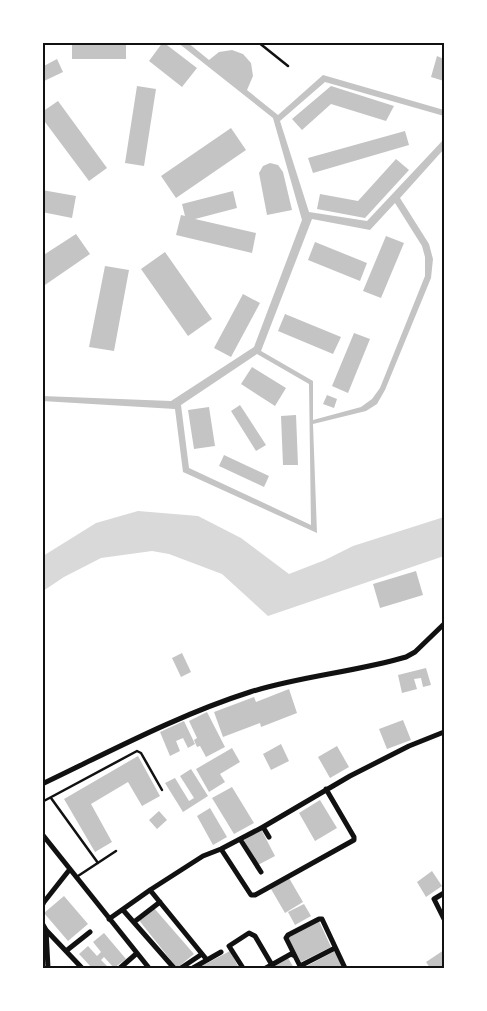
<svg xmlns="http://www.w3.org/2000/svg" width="487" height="1011" font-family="Cabin,sans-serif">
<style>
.water{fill:#d9d9d9}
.building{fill:#c4c4c4;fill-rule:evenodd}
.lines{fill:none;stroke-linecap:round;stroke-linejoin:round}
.service{stroke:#111;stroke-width:2.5}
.minor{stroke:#111;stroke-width:5}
.neatline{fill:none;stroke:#111;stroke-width:2}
</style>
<rect width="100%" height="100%" fill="#fff"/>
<path class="water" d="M 138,511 L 198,516 L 241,538 L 289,574 L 325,560 L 353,546 L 444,517 L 444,556 L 268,616 L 222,574 L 169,554 L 152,551 L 101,558 L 64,577 L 43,591 L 43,556 L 96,523 Z"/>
<path class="building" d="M 72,42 L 126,42 L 126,59 L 72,59 Z
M 163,42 L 197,68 L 182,87 L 149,61 Z
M 177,42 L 187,42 L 209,60 L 219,52 L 232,50 L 243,54 L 251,63 L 253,76 L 247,90 L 278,115 L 323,75 L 444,110 L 444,116 L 325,82 L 280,121 L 309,212 L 367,221 L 444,139 L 444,149 L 400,198 L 429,244 L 433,259 L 431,278 L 385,390 L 377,404 L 366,411 L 313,424 L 317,533 L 183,472 L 175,409 L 42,401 L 42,396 L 171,401 L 254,347 L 302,220 L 273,118 ZM 395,203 L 422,246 L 425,257 L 425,276 L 380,388 L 372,399 L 361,407 L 313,420 L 313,381 L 261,351 L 312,219 L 370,230 ZM 257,354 L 309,384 L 311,525 L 189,468 L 181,405 Z
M 437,56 L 444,59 L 444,81 L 431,77 Z
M 57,59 L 63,72 L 42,82 L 42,67 Z
M 137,86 L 156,89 L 144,166 L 125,163 Z
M 331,86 L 394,106 L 386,121 L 331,104 L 302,130 L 292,119 Z
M 58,101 L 107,168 L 89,181 L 42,118 L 42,112 Z
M 231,128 L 246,150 L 176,198 L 161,176 Z
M 405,131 L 409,145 L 313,173 L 308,158 Z
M 396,159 L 409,170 L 365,218 L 317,209 L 320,194 L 358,201 Z
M 270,163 L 278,165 L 283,172 L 292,210 L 267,215 L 259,173 L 263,166 Z
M 42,190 L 76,196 L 72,218 L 42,212 Z
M 233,191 L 237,208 L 195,219 L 256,233 L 252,253 L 176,235 L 181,215 L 185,216 L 182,204 Z
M 76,234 L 90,254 L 42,287 L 42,256 Z
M 386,236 L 404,243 L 381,298 L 363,291 Z
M 315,242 L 367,263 L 360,281 L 308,260 Z
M 165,252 L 212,319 L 188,336 L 141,269 Z
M 105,266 L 129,270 L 114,351 L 89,347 Z
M 243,294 L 260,303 L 231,357 L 214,348 Z
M 285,314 L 341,337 L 333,354 L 278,331 Z
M 354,333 L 370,339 L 348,393 L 332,386 Z
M 252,367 L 286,388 L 275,406 L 241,384 Z
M 327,395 L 337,399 L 334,408 L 323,404 Z
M 240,405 L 266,445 L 256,451 L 231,411 Z
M 209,407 L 215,446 L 194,449 L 188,410 Z
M 296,415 L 298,465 L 283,465 L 281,416 Z
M 224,455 L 269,476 L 264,487 L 219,466 Z
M 416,571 L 423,595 L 380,608 L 373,584 Z
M 182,653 L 191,672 L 181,677 L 172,658 Z
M 426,668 L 431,685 L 423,687 L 421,678 L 414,679 L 417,689 L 402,693 L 398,675 Z
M 289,689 L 297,713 L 261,727 L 260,723 L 223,737 L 214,712 L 254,697 L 256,702 Z
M 207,712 L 225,747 L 206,757 L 200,746 L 197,747 L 194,740 L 197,738 L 189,721 Z
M 403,720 L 411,740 L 387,749 L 379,729 Z
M 184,721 L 195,744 L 188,748 L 183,738 L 176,741 L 180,751 L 170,756 L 160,732 Z
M 281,744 L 289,761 L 271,770 L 263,754 Z
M 337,746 L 349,767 L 330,778 L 318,757 Z
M 232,748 L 240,762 L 220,774 L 225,782 L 209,792 L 196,769 Z
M 138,756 L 160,796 L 142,806 L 128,782 L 91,804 L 112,842 L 95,852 L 64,799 Z
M 191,769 L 208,796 L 183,812 L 165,783 L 175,778 L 189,801 L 194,798 L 180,776 Z
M 232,787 L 254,823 L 234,834 L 212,798 Z
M 320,800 L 337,828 L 315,841 L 299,813 Z
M 210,808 L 227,837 L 213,845 L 197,816 Z
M 159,811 L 167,820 L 157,829 L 149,820 Z
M 261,829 L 275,856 L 258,865 L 244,840 Z
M 432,871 L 442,886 L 426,897 L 417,882 Z
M 289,878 L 303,902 L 285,913 L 271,889 Z
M 64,896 L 88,924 L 68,941 L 44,913 Z
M 304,904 L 311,916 L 295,925 L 288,912 Z
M 154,908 L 194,954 L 177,968 L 138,919 Z
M 319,921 L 331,947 L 301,962 L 288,937 Z
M 104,933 L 126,959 L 114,968 L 104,957 L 101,960 L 109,968 L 92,968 L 79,954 L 88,946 L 97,956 L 101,952 L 93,942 Z
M 444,950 L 444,968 L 430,968 L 426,962 Z
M 230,951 L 239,968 L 198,968 Z
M 335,951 L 343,968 L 306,968 L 305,967 Z
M 288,958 L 294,968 L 269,968 Z"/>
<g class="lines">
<path class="service" d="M 258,42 L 288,66
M 51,798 L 98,863
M 42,802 L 137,751 L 141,753 L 162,790
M 78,876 L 116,851"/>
<path class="minor" d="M 42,784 C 111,751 178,715 250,692 C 301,676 355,672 406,657 L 415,652 L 444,624
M 263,827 L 269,837
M 42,834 L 149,968
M 240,839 L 261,872
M 221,849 L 251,895 L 255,895 L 354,840 L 354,837 L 326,789
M 150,890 L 207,960
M 444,893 L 434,899 L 444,919
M 42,906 L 44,902 L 70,869
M 123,910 L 174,968
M 109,919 L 150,890 L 203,856 L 221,849 L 263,827 L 350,776 L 409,746 L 444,732
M 134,922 L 160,902
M 42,923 L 46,930 L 82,968
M 46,930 L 48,968
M 66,951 L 90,932
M 295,956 L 286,938 L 288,935 L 319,919 L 322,919 L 345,968
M 300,966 L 335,948
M 120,968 L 136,954
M 181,968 L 202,954
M 193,968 L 221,952
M 243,968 L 229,946 L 249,933 L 255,936 L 272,965
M 266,968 L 291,954 L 295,956 L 301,968"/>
</g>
<rect width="487" height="1011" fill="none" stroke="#ffffff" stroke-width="88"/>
<rect x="44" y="44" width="399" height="923" class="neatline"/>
</svg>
